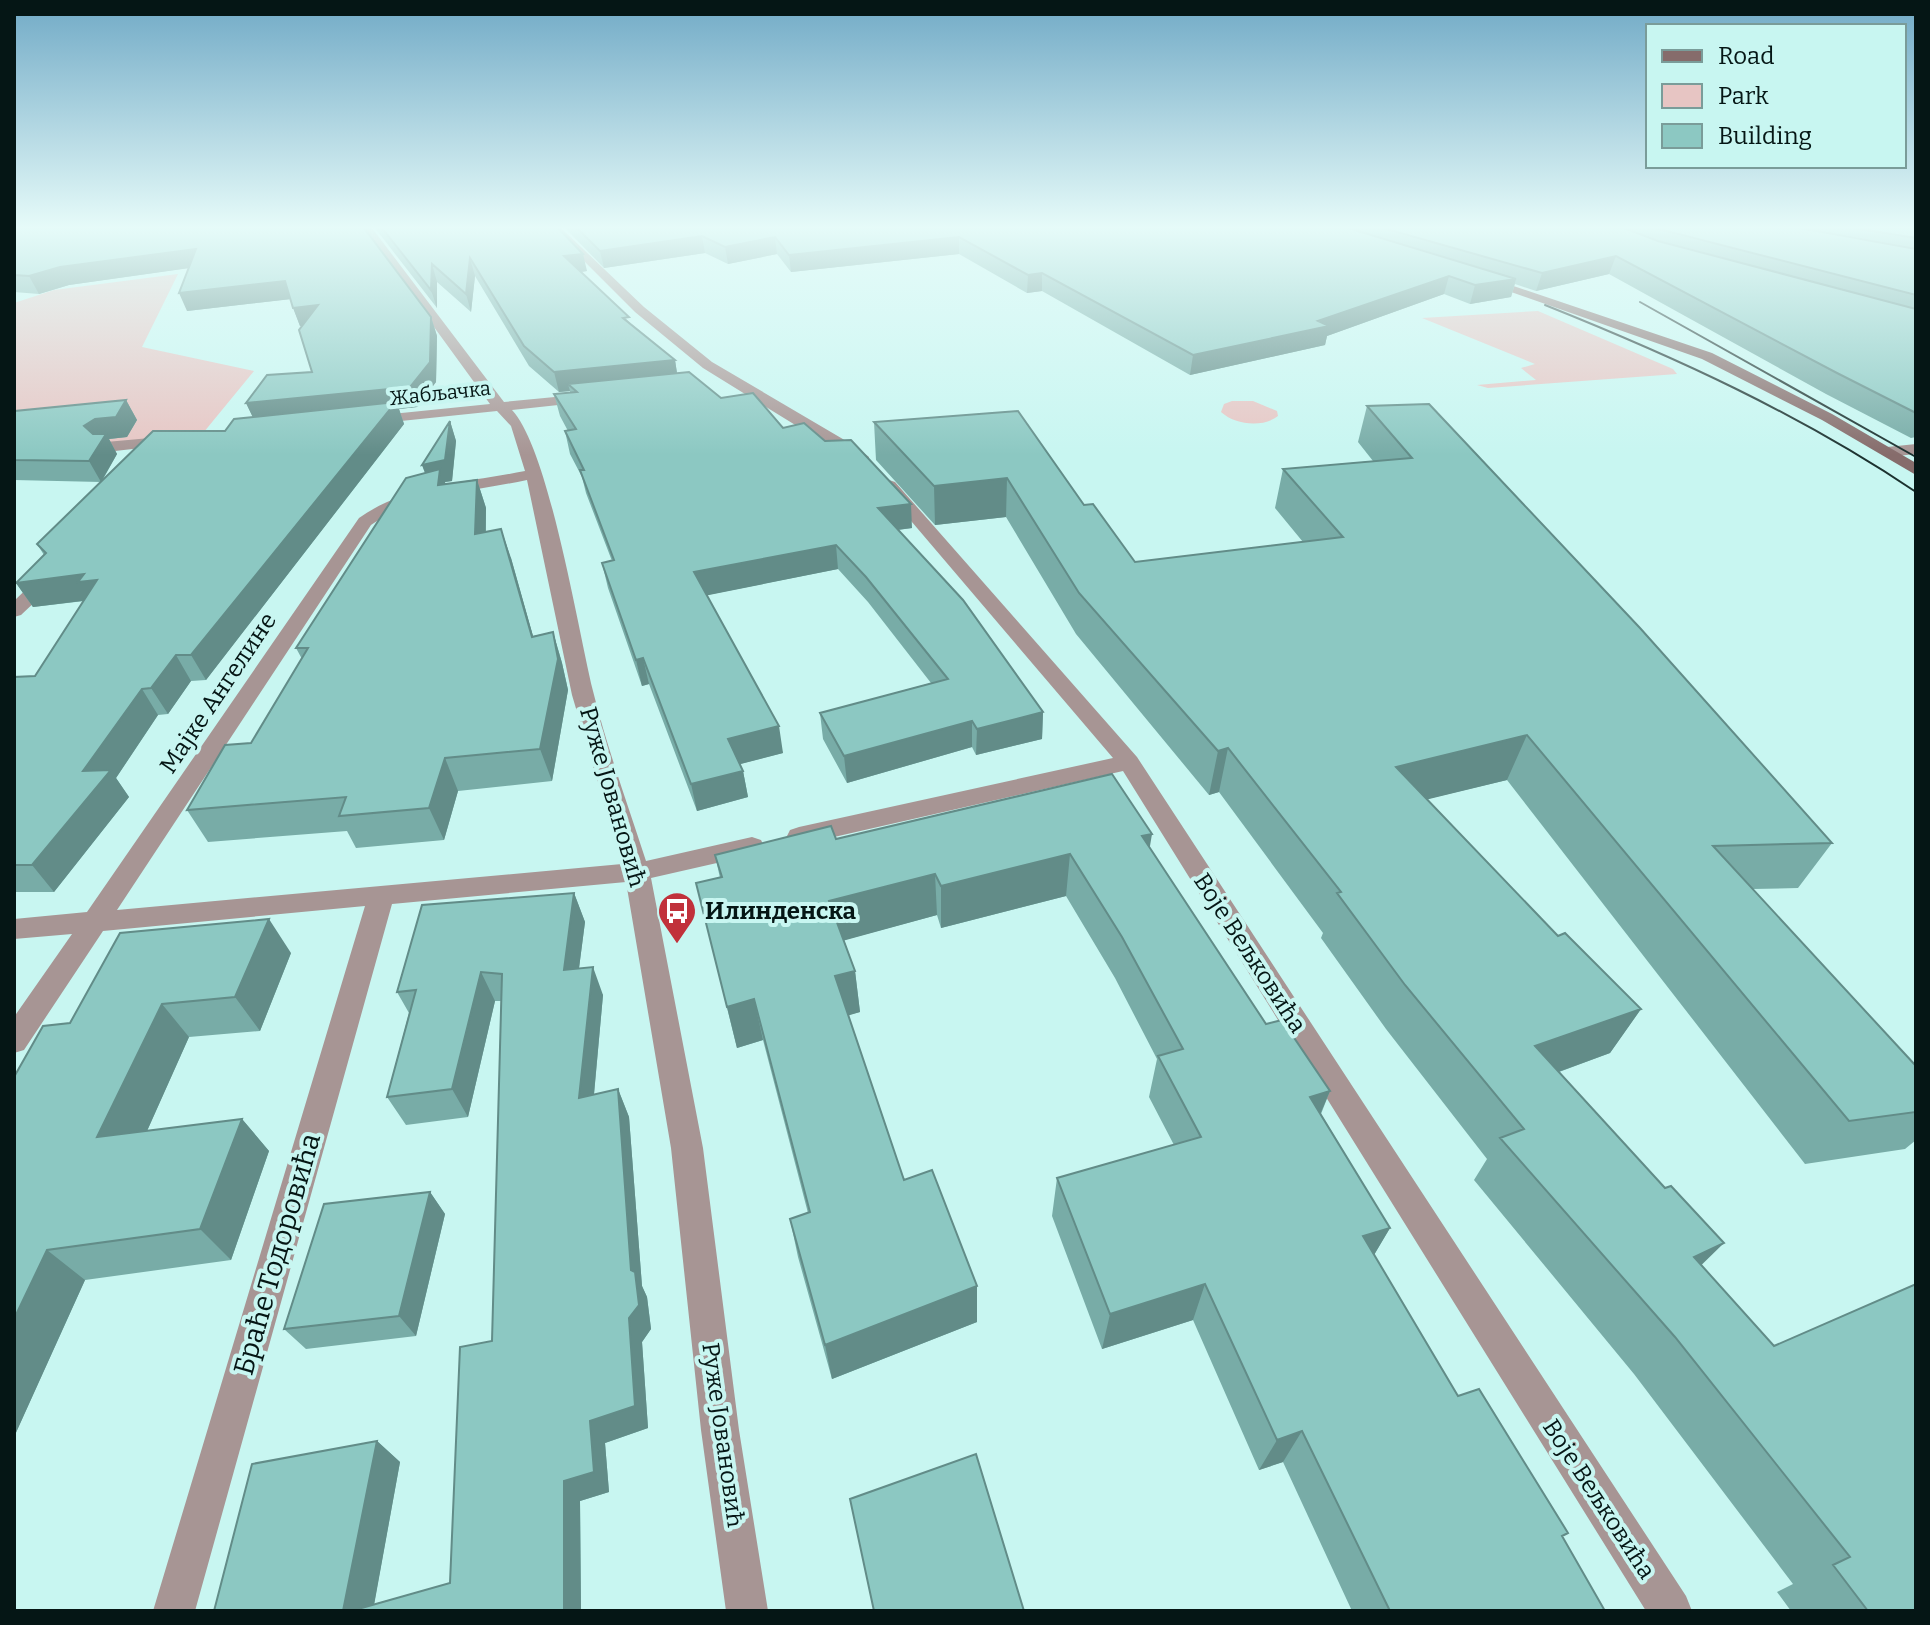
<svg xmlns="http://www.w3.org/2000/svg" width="1930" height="1625" font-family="Bitter,serif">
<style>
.green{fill:#e7c5c3}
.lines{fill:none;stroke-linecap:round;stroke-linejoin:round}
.street{fill:#a79594;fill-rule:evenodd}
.secondary{fill:#866c6b;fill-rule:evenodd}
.tram{stroke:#1c312f;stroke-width:2}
.wall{fill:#78aca7}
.shaded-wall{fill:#628c88}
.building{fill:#8cc8c2;stroke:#628c88;stroke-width:2}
.labels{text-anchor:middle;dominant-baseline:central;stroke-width:8;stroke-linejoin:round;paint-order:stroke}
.far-street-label{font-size:20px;fill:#051615;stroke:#c8f6f1}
.street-label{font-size:24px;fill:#051615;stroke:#c8f6f1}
.poi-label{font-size:24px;font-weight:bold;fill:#051615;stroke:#c8f6f1;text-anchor:start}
.near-street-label{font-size:28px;fill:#051615;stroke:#c8f6f1}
</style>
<rect width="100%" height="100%" fill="#c8f6f1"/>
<path class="green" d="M 178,274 L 142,347 L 254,371 L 199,438 L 14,456 L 14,303 L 54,290 Z
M 1538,311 L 1673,369 L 1677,374 L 1488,388 L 1477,385 L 1536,380 L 1521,368 L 1535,364 L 1422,318 Z
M 1232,401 L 1253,401 L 1277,411 L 1278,416 C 1263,428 1235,425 1221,412 L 1224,404 Z"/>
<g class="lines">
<path class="street" d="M 362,228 L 372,228 L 504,402 L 586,394 L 593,398 L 586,402 L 512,410 C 549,449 578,630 593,691 C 607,748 628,805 646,861 L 752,837 L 761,840 L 764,846 L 761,852 L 752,855 L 651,878 L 703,1148 L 739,1430 L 768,1611 L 726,1611 L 701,1430 L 671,1148 L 626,882 L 392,904 L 195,1611 L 153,1611 L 365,906 L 103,931 L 24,1050 L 14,1053 L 14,1017 L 72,934 L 14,939 L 14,919 L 87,912 L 359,518 C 405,485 470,482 525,471 L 511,426 L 497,411 L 372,424 L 365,420 L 372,416 L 490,404 ZM 527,480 L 572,695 L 622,864 L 117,910 L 371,525 C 415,494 476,491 527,480 Z
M 551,228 L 561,228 L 644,307 L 712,362 L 853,445 L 869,457 L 869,463 L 857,463 L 703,368 L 635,312 Z
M 172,436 L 177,438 L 177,444 L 106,452 L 98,447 L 106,442 Z
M 1916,444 L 1916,454 L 1887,457 L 1879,452 L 1887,447 Z
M 889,480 L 895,482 L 1137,757 L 1686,1596 L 1692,1611 L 1646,1611 L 1123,771 L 799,845 L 790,842 L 787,836 L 790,830 L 799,827 L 1113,758 L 883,488 L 883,482 Z
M 49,572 L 58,578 L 56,582 L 21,615 L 14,617 L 14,601 L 42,574 Z"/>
<path class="secondary" d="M 1484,276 L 1712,353 L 1832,414 L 1916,463 L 1916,475 L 1822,420 L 1702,359 L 1480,281 Z"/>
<path class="tram" d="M 1640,302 L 1916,457
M 1545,305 C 1675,357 1800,414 1916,492"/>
</g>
<path class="wall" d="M 14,228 L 431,317 L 437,336 L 436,382 L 417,407 L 399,409 L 404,424 L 206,680 L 191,681 L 168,714 L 158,715 L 116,778 L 129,797 L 54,892 L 14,892 L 14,677 L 35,676 L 84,601 L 33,607 L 16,583 L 44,555 L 37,544 L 101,482 L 14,480 L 14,412 L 126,400 L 137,420 L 127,437 L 109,439 L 117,454 L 102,481 L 225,431 L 253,417 L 246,403 L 312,372 L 302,326 L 300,326 L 290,299 L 187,311 L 188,268 L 69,285 L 39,294 L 14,292 Z
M 375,228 L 558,228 L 587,271 L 581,272 L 630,323 L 675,360 L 677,373 L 721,398 L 783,428 L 912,528 L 898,530 L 1043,712 L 1042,739 L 976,755 L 972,747 L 847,783 L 823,739 L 820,713 L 931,683 L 868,602 L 838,569 L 707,595 L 783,753 L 740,764 L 743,771 L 748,797 L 697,811 L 649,684 L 642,686 L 608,588 L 602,563 L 612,561 L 586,493 L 582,477 L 570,454 L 565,431 L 568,431 L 560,416 L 554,394 L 570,393 L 570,391 L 559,392 L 529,366 L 475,276 L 471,312 L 437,282 L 437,308 Z
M 565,228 L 1916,228 L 1916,437 L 1911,438 L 1826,394 L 1609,274 L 1536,291 L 1515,284 L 1511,297 L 1470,304 L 1444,294 L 1327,336 L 1325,345 L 1190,375 L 1042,291 L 1027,293 L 959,254 L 791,272 L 777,254 L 728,264 L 705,253 L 604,268 Z
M 1367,406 L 1832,843 L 1798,888 L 1752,889 L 1916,1066 L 1916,1140 L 1905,1149 L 1805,1164 L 1507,780 L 1427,799 L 1558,936 L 1641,1009 L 1610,1053 L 1559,1072 L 1701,1265 L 1916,1611 L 1791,1611 L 1777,1592 L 1793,1584 L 1634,1374 L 1474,1180 L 1487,1159 L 1386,1029 L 1321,938 L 1323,933 L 1219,792 L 1209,795 L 1076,634 L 1006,517 L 935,525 L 876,460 L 874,422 L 1084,505 L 1135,562 L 1303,542 L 1275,508 L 1283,469 L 1373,461 L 1358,442 Z
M 450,421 L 456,441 L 452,481 L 445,482 L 445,484 L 477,480 L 486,508 L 486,532 L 511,558 L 533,636 L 553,632 L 562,663 L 568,690 L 552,781 L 458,791 L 444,840 L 356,848 L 347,831 L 208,842 L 187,810 L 251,743 L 302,659 L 296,648 L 425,473 L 422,465 Z
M 836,839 L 1150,848 L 1266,1024 L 1330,1091 L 1321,1114 L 1390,1228 L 1374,1255 L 1458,1396 L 1568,1533 L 1562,1537 L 1605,1611 L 1352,1611 L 1283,1462 L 1259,1470 L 1193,1320 L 1102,1349 L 1052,1216 L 1057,1178 L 1174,1145 L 1149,1097 L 1157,1059 L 1115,978 L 1066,896 L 941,928 L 937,915 L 844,940 L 855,971 L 860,1012 L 848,1015 L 904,1180 L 977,1286 L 977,1322 L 832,1379 L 798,1257 L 790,1219 L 808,1213 L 763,1040 L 737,1048 L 696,883 L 720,878 L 715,855 Z
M 574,893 L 585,922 L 579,968 L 603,995 L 594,1095 L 618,1089 L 629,1117 L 642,1286 L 647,1297 L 651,1329 L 642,1342 L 648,1428 L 605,1443 L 609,1492 L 580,1501 L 581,1611 L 214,1611 L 377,1441 L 400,1462 L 374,1604 L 450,1583 L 492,1341 L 501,1001 L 495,1001 L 468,1117 L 406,1125 L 387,1097 L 409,1013 L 397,992 Z
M 291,953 L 260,1031 L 189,1037 L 147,1131 L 242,1119 L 269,1151 L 231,1260 L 85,1280 L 14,1437 L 70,1023 Z
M 430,1192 L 445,1214 L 416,1336 L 306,1349 L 284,1329 Z"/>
<path class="shaded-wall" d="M 702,236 L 705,253 L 604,268 L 600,251 Z
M 775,237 L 777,254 L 728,264 L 725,247 Z
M 959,237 L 959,254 L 791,272 L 789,255 Z
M 196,249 L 204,266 L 69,285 L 39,294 L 29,276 L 60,267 Z
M 583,254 L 587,271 L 568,274 L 564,256 Z
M 1616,256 L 1609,274 L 1536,291 L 1542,273 Z
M 470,258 L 475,276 L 471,312 L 466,294 Z
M 432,264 L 437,282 L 437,308 L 431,290 Z
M 1042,273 L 1042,291 L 1027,293 L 1028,275 Z
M 1449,276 L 1444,294 L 1327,336 L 1325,345 L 1190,375 L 1193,355 L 1318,321 Z
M 1516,279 L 1511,297 L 1470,304 L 1475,285 Z
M 285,281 L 292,299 L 187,311 L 179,293 Z
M 318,305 L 325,324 L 300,326 L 293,308 Z
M 431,317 L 437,336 L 436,382 L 417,407 L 399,409 L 404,424 L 206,680 L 191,655 L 256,424 L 246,403 Z
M 675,360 L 678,380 L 568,384 L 570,391 L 559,392 L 554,372 Z
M 126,400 L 137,420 L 127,437 L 109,439 L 117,454 L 101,482 L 89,461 L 84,426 Z
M 450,421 L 456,441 L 452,481 L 445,482 L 450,497 L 430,485 L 422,465 Z
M 1007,478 L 1006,517 L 935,525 L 934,486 Z
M 477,480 L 486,508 L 485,563 L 475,534 Z
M 911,504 L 912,528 L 880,532 L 878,508 Z
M 501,529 L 511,558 L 542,668 L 532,637 Z
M 836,545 L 838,569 L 699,597 L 694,572 Z
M 84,574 L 97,580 L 90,600 L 33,607 L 16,583 Z
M 553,632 L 562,663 L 568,690 L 552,781 L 540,749 Z
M 176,655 L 191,681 L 168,714 L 151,688 Z
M 643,658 L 649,684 L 642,686 L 636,660 Z
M 142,689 L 158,715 L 116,778 L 129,797 L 54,892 L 32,865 L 83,771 Z
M 1043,712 L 1042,739 L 976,755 L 977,729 Z
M 972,721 L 972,747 L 847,783 L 844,756 Z
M 779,726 L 783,753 L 733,766 L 728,739 Z
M 1527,735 L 1507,780 L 1380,811 L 1396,767 Z
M 1228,748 L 1219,792 L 1209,795 L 1218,751 Z
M 445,758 L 458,791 L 444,840 L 429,808 Z
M 743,771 L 748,797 L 697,811 L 691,784 Z
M 1152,834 L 1145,876 L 1142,836 Z
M 1070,854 L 1066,896 L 941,928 L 941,886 Z
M 935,874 L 937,915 L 835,943 L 829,901 Z
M 574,893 L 585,922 L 575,999 L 564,970 Z
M 269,919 L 291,953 L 260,1031 L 235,997 Z
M 593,967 L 603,995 L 591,1126 L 579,1098 Z
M 855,971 L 860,1012 L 840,1018 L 835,976 Z
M 481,972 L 495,1001 L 468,1117 L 452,1089 Z
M 754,999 L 763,1040 L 737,1048 L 727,1007 Z
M 162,1004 L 189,1037 L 130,1169 L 97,1137 Z
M 1641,1009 L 1610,1053 L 1509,1090 L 1535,1046 Z
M 618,1089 L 629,1117 L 642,1286 L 647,1297 L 651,1329 L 642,1342 L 648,1428 L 605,1443 L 609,1492 L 580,1501 L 581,1611 L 564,1611 L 564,1481 L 590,1421 L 629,1318 L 631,1270 Z
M 1330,1091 L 1313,1131 L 1310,1097 Z
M 242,1119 L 269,1151 L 231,1260 L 200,1229 Z
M 430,1192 L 445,1214 L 416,1336 L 399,1316 Z
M 1390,1228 L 1368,1265 L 1363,1236 Z
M 1724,1243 L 1683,1283 L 1694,1257 Z
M 47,1250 L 85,1280 L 14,1437 L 14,1319 Z
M 1205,1284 L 1193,1320 L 1102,1349 L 1110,1314 Z
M 977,1286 L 977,1322 L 832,1379 L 825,1345 Z
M 1302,1431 L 1283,1462 L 1259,1470 L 1277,1440 Z
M 377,1441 L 400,1462 L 373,1611 L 343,1611 Z"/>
<path class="building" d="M 14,228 L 364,228 L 431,317 L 430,362 L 410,387 L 246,403 L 267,375 L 312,372 L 299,330 L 318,305 L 293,308 L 285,281 L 179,293 L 196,249 L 60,267 L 29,276 L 14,275 Z
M 382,228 L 558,228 L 583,254 L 564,256 L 629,317 L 623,318 L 675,360 L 554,372 L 524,346 L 470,258 L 466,294 L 432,264 L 431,290 Z
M 577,228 L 1348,228 L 1516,279 L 1475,285 L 1449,276 L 1318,321 L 1329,326 L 1193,355 L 1042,273 L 1028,275 L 959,237 L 789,255 L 775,237 L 725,247 L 702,236 L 600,251 Z
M 1383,228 L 1624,228 L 1658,241 L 1916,309 L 1916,413 L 1837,373 L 1616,256 L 1542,273 Z
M 1655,228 L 1800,228 L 1916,249 L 1916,295 Z
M 1854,228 L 1916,228 L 1916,238 Z
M 689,372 L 721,398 L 753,393 L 783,428 L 804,423 L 825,441 L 851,440 L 911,504 L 878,508 L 963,600 L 1043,712 L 977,729 L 972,721 L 844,756 L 820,713 L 948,679 L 866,577 L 836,545 L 694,572 L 779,726 L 728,739 L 743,771 L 691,784 L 643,658 L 636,660 L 602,563 L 614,560 L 580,470 L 584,470 L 565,431 L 576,429 L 554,394 L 577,392 L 568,384 Z
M 126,400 L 116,417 L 95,419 L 84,426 L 93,434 L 106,434 L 89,461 L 14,460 L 15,411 Z
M 396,402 L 191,655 L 176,655 L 151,688 L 142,689 L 83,771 L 111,770 L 32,865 L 14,865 L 14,677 L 35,676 L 97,580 L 78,582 L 84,574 L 16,583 L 46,553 L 37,544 L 153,431 L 225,431 L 234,419 Z
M 1429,404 L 1640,628 L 1832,843 L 1713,846 L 1916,1066 L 1916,1112 L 1849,1121 L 1527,735 L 1396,767 L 1558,936 L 1565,933 L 1641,1009 L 1535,1046 L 1665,1188 L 1671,1186 L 1724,1243 L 1694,1257 L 1774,1346 L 1916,1284 L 1916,1611 L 1868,1611 L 1833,1565 L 1850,1557 L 1675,1337 L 1500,1138 L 1524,1129 L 1405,985 L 1337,893 L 1341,892 L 1228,748 L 1218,751 L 1079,593 L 1007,478 L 934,486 L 874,422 L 1018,411 L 1084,505 L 1093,504 L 1135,562 L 1343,537 L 1283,469 L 1412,458 L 1367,406 Z
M 450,421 L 445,460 L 422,465 Z
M 440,469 L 438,485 L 477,480 L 475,534 L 501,529 L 532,637 L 553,632 L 558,659 L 540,749 L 445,758 L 429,808 L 339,816 L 346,797 L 187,810 L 225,745 L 251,743 L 308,648 L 296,648 L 406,478 Z
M 1112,774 L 1152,834 L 1142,836 L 1266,1024 L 1282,1020 L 1330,1091 L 1310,1097 L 1390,1228 L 1363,1236 L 1458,1396 L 1479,1389 L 1568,1533 L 1562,1536 L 1605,1611 L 1390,1611 L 1302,1431 L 1277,1440 L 1205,1284 L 1110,1314 L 1057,1178 L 1201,1137 L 1158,1056 L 1183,1049 L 1122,937 L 1070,854 L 941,886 L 935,874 L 829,901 L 855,971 L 835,976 L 904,1180 L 932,1170 L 977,1286 L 825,1345 L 790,1219 L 810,1212 L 754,999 L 727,1007 L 696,883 L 722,877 L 715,855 L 831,826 L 836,839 Z
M 574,893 L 564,970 L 593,967 L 579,1098 L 618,1089 L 631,1270 L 635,1272 L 639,1305 L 629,1318 L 635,1406 L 590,1421 L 594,1472 L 564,1481 L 564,1611 L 351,1611 L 450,1583 L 460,1347 L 492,1341 L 502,974 L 481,972 L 452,1089 L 387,1097 L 416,990 L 397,992 L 422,905 Z
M 269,919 L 235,997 L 162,1004 L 97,1137 L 242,1119 L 200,1229 L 47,1250 L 14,1319 L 14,1077 L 43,1026 L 70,1023 L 120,933 Z
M 430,1192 L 399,1316 L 284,1329 L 324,1204 Z
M 377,1441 L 343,1611 L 214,1611 L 252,1464 Z
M 976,1454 L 1024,1611 L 874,1611 L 850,1499 Z"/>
<linearGradient id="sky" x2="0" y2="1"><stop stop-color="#71aac6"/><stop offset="0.5" stop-color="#e6fbf9"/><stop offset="1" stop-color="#e6fbf9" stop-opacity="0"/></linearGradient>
<rect width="1930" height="455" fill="url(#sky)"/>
<defs>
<symbol id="bus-pin" viewBox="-11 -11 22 30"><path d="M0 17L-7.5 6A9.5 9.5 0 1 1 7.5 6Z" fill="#c1313b" stroke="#c8f6f1"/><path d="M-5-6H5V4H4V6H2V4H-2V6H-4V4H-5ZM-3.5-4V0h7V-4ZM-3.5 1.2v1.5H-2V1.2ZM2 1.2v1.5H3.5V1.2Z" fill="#fff"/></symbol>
</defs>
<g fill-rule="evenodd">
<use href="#bus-pin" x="655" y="889" width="44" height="60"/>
</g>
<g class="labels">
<g class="far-street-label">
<text transform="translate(440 393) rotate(-6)">Жабљачка</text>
</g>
<g class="street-label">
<text transform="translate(218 693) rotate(-56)">Мајке Ангелине</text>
<text transform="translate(613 797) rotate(74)">Руже Јовановић</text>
<text transform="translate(1250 953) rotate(57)">Воје Вељковића</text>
<text transform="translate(723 1435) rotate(82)">Руже Јовановић</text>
<text transform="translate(1599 1499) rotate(57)">Воје Вељковића</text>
</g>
<g class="poi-label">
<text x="705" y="911">Илинденска</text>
</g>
<g class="near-street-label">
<text transform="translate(277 1254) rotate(-74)">Браће Тодоровића</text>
</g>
</g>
<rect width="1930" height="1625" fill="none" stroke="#051615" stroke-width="32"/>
<rect x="1646" y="24" width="260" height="144" fill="#c8f6f1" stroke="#7a9c99" stroke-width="2"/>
<rect x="1662" y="50" width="40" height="12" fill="#866c6b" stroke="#7a9c99" stroke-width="2"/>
<text x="1718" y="64" font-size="24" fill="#051615">Road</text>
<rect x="1662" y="84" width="40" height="24" fill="#e7c5c3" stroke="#7a9c99" stroke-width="2"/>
<text x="1718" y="104" font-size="24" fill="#051615">Park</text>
<rect x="1662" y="124" width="40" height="24" fill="#8cc8c2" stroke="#7a9c99" stroke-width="2"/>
<text x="1718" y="144" font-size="24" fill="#051615">Building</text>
</svg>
